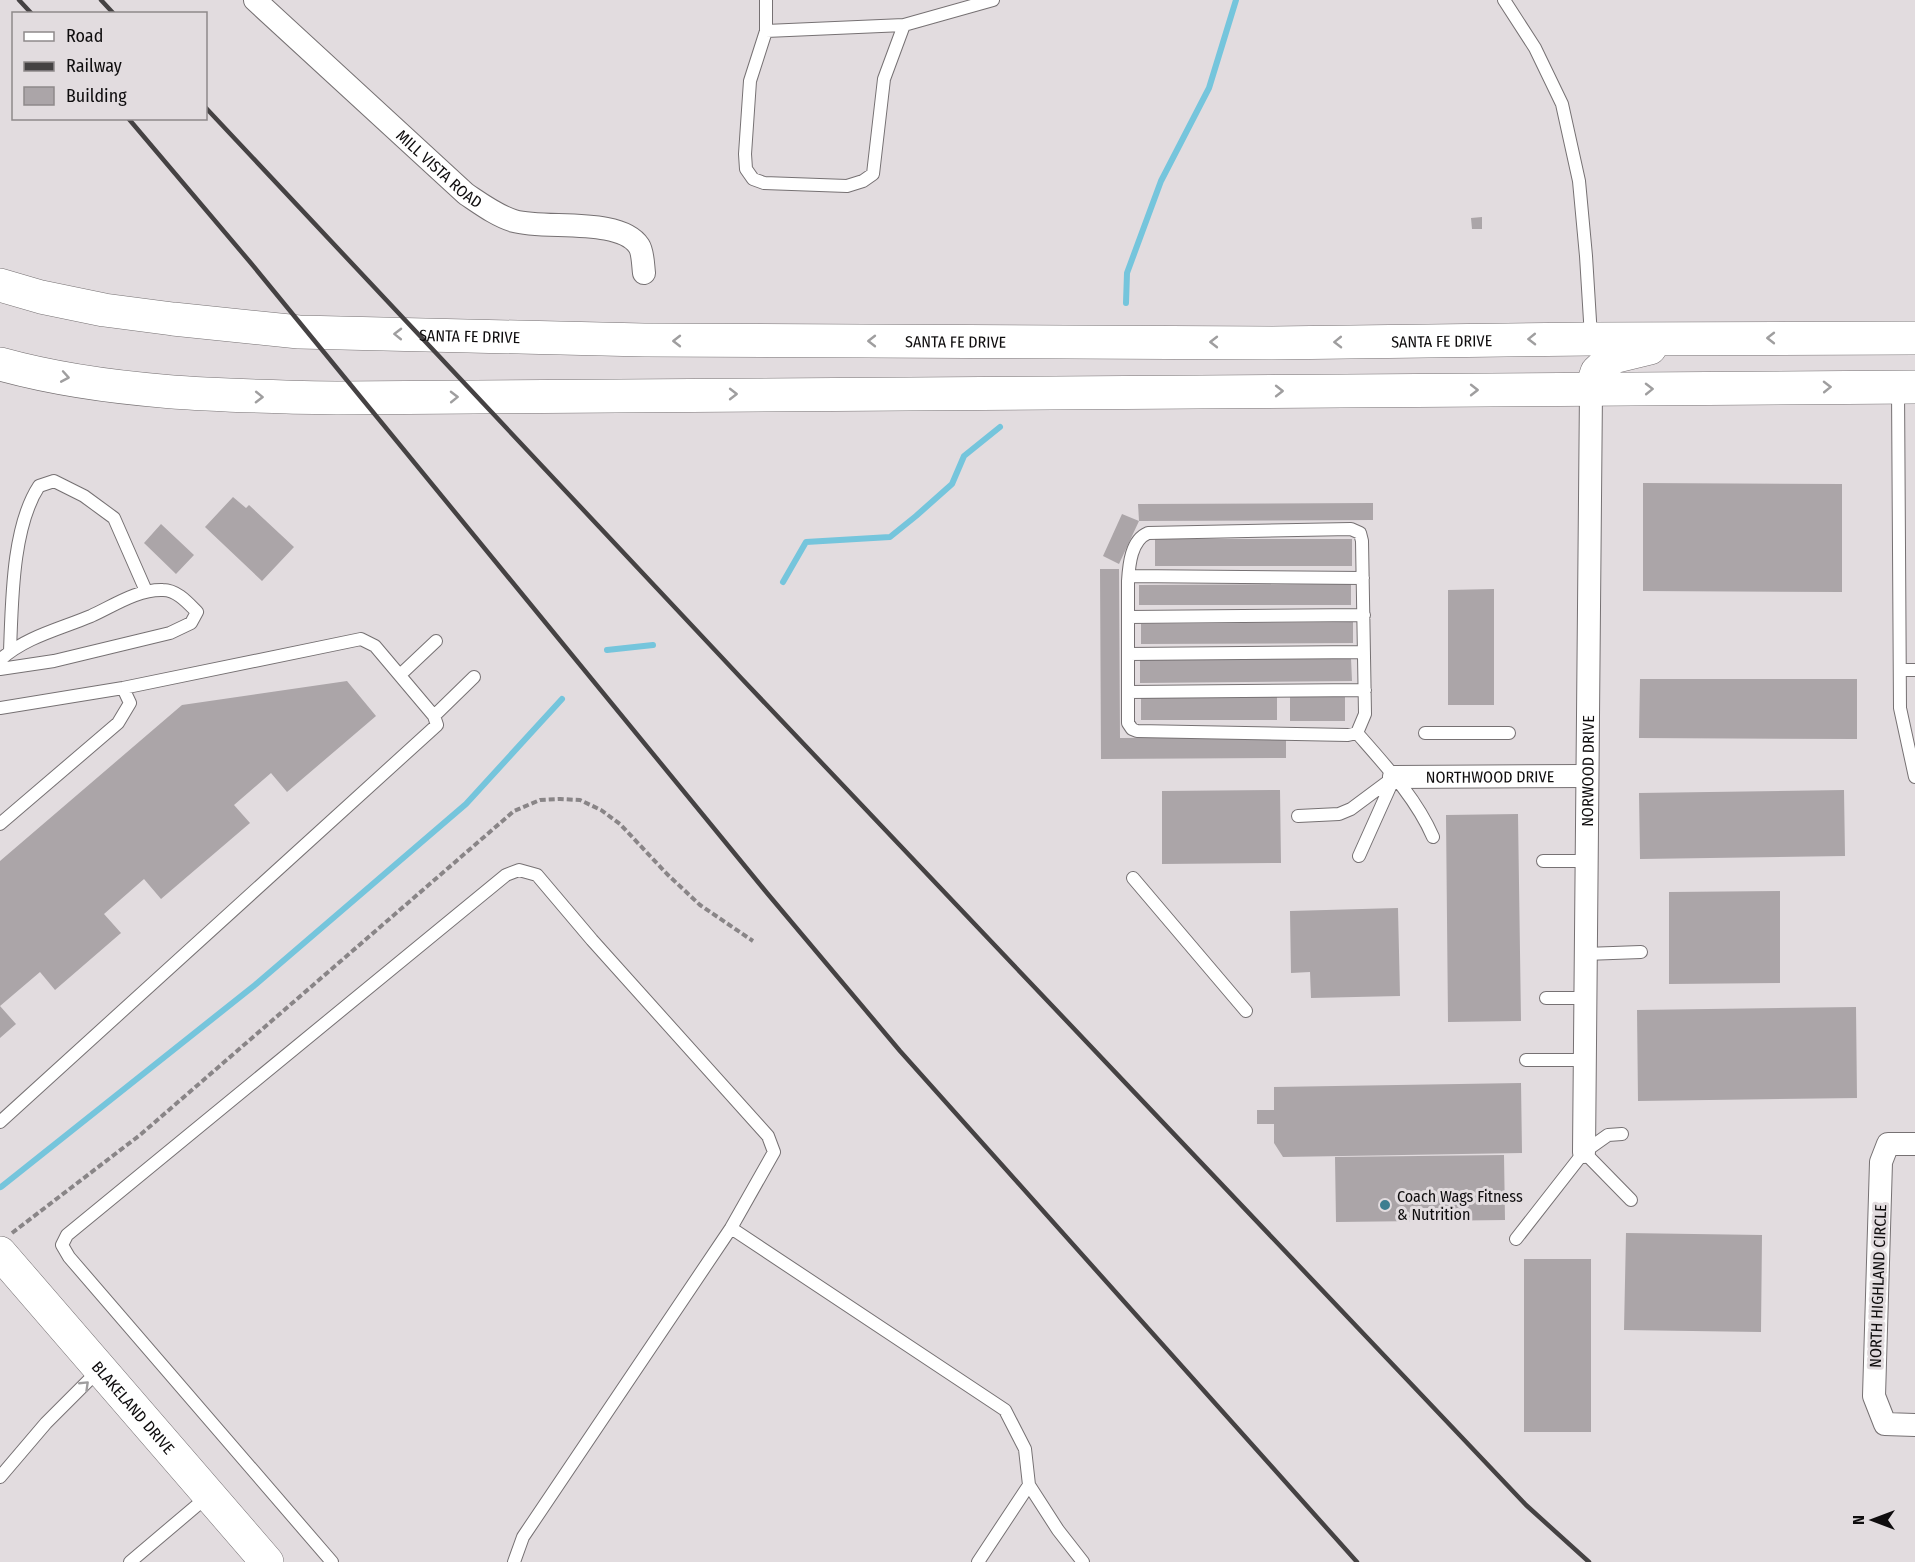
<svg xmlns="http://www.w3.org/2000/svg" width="1915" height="1562" font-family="'Fira Sans Condensed',sans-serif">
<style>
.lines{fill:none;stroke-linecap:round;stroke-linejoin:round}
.stream{stroke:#75c5dc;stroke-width:6}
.building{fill:#aba5a8}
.lane-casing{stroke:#767173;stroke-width:14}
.street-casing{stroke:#767173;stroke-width:24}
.secondary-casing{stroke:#767173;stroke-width:34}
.highway-casing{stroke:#767173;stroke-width:34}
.path{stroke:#898587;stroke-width:4;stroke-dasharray:6 3;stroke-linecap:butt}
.lane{stroke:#fff;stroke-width:12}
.street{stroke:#fff;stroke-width:22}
.secondary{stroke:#fff;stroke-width:33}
.highway{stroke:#fff;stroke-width:33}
.rail{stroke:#454243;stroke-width:4.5}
.oneway{stroke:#9f9e9f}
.poi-dot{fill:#3c7e90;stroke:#e2dcdf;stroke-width:2}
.labels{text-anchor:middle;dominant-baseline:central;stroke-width:6;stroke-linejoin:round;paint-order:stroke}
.street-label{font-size:16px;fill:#0f0d0e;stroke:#e2dcdf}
.poi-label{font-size:16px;fill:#0f0d0e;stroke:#e2dcdf;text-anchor:start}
</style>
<rect width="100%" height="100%" fill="#e2dcdf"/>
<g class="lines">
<path class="stream" d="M 1126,303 L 1127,273 L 1161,181 L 1209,88 L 1236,0
M 783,582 L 806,542 L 890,537 L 916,516 L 952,484 L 964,456 L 1000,427
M 607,650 L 653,645
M 1,1187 L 255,985 L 466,804 L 562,699"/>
</g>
<path class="building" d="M 1482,217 L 1482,229 L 1472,229 L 1471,218 Z
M 1643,483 L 1842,484 L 1842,592 L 1643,591 Z
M 233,497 L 246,508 L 249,505 L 294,547 L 262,581 L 205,527 Z
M 1373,503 L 1373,520 L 1139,521 L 1138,504 Z
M 1122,514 L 1139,521 L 1119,564 L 1103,556 Z
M 161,524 L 194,555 L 176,574 L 144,543 Z
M 1155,539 L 1352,539 L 1352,566 L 1155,566 Z
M 1100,569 L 1119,569 L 1120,738 L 1286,737 L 1286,758 L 1101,759 Z
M 1351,584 L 1351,605 L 1139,605 L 1139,585 Z
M 1494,589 L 1494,705 L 1448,705 L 1448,590 Z
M 1353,622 L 1353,643 L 1141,644 L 1141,624 Z
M 1351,658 L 1352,681 L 1140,683 L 1140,660 Z
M 1640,679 L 1857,679 L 1857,739 L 1639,738 Z
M 347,681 L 376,716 L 287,792 L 271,773 L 234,805 L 250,823 L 161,899 L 144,879 L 104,914 L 121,933 L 55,990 L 40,972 L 0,1006 L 16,1024 L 0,1038 L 0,861 L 182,705 Z
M 1290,696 L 1345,697 L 1345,721 L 1290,721 Z
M 1277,697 L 1277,720 L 1141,720 L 1141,698 Z
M 1280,790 L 1281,863 L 1162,864 L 1162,791 Z
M 1844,790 L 1845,856 L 1640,859 L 1639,793 Z
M 1518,814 L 1521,1021 L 1448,1022 L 1446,815 Z
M 1780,891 L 1780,983 L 1669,984 L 1669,892 Z
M 1398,908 L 1400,996 L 1311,998 L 1310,972 L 1291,973 L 1290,911 Z
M 1856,1007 L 1857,1098 L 1638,1101 L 1637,1010 Z
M 1521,1083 L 1522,1153 L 1283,1157 L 1274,1143 L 1274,1124 L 1257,1124 L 1257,1110 L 1274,1110 L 1274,1087 Z
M 1504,1155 L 1505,1220 L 1336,1222 L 1335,1157 Z
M 1626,1233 L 1762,1235 L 1761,1332 L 1624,1330 Z
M 1524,1259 L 1591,1259 L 1591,1432 L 1524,1432 Z"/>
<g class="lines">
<defs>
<path id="lane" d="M 766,0 L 766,31 L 904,25 L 993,0
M 1504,0 L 1535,48 L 1562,104 L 1579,181 L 1586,256 L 1591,337
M 766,31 L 750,81 L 745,154 L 746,169 L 753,179 L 764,183 L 847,186 L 863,181 L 873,174 L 884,79 L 904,25
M 1898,388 L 1900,708 L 1915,777
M 1129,576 L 1363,578
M 1128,617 L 1364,615
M 10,651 C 12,602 12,527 39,486 L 54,481 L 84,496 L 114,518 L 146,591
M 1128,654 L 1364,652
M 0,660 C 25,637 60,629 91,616 C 113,606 138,589 163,590 C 177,590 188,603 197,612 L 191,623 L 170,633 L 54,661 L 0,669
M 1900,670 L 1915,670
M 400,675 L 436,641
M 1128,692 L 1365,690
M 0,708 L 123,688 L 361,639 L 375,646 L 434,716 L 437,725 L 0,1122
M 434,716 L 474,677
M 1357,733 L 1365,714 L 1362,541 L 1360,533 L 1351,529 L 1148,533 C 1131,540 1129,565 1128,581 L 1128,723 L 1132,729 L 1137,731 L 1348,735 L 1357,733 C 1385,765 1416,798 1433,837
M 1425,733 L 1509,733
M 1298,816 L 1339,814 L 1351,809 L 1394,777
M 0,824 L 118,723 L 130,703 L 123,688
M 1359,856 L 1394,778
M 1543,861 L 1586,861
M 1133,878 L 1246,1011
M 1585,954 L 1641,952
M 1546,998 L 1584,998
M 1526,1060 L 1585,1060
M 1584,1152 L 1631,1200
M 731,1228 L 1005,1410 L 1025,1449 L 1029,1485
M 1516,1239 L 1584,1152 L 1608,1135 L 1622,1134
M 0,1477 L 46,1423 L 99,1370
M 130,1562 L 208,1496
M 332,1562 L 69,1257 L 62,1245 L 67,1235 L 506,875 L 519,870 L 537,875 L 592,940 L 768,1136 L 774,1152 L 731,1228 L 523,1537 L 514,1562
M 978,1562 L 1029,1485 L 1058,1530 L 1083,1562"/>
<g id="street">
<path id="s1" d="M 255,0 L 466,194 C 481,204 497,216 514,221 C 545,230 620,217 639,246 C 643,252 643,265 644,273"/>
<path id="s2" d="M 1394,777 L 1586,776"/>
<path d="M 1915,1144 L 1888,1144 L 1881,1162 L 1874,1396 L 1885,1424 L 1915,1425"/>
<path id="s3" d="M 1584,1152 L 1591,390"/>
</g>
<g id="secondary">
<path id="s4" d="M 0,1253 L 267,1562"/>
</g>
<g id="highway">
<path id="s5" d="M 0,285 L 41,297 L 104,310 L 173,319 L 299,332 L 644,340 L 1272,343 L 1591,339 L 1915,338"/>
<path d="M 0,364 C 108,394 227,396 338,398 L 1915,387"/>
<path d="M 1591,390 L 1597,372 L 1613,357 L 1650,348"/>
</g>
</defs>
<use href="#lane" class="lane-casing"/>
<use href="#street" class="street-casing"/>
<use href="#secondary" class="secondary-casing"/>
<use href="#highway" class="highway-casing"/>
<path class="path" d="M 12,1233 L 140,1135 L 514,811 L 540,800 L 560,799 L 580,800 L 601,810 L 620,824 L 667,874 L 700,905 L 753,941"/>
<use href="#lane" class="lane"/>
<use href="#street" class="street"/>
<use href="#secondary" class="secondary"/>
<use href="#highway" class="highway"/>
<path class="rail" d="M 19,0 L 32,14
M 101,0 L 114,14
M 206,108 L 743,680 L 1526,1505 L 1589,1562
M 128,118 L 250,262 L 767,893 L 900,1051 L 1357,1562"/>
</g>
<defs><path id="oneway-chevron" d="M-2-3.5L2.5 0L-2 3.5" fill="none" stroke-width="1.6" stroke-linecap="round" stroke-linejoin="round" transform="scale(1.5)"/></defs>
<g class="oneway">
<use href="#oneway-chevron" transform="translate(398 334) rotate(-179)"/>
<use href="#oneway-chevron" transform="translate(1771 338) rotate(180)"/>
<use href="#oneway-chevron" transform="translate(1532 339) rotate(179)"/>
<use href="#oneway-chevron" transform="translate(677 341) rotate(-180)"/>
<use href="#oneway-chevron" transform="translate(872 341) rotate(-180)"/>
<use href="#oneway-chevron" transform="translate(1214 342) rotate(-180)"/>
<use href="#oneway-chevron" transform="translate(1338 342) rotate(179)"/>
<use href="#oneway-chevron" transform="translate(65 377) rotate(10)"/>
<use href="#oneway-chevron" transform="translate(1827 387) rotate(-1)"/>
<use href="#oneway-chevron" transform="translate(1649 389) rotate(-1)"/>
<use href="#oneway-chevron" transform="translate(1474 390)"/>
<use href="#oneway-chevron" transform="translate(1279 391)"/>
<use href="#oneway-chevron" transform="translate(733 394)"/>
<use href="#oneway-chevron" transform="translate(259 397) rotate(1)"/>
<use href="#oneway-chevron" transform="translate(454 397) rotate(-1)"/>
<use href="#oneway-chevron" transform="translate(85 1385) rotate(-44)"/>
</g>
<circle class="poi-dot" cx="1385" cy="1205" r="6"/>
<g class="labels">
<g class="street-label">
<text stroke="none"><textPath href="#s1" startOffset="250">MILL VISTA ROAD</textPath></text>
<text stroke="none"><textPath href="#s5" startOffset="474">SANTA FE DRIVE</textPath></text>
<text stroke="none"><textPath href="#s5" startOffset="1446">SANTA FE DRIVE</textPath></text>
<text stroke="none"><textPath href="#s5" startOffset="960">SANTA FE DRIVE</textPath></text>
<text stroke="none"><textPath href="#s3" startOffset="381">NORWOOD DRIVE</textPath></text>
<text stroke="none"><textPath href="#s2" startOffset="96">NORTHWOOD DRIVE</textPath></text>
<text transform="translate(1878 1286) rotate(-88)">NORTH HIGHLAND CIRCLE</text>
<text stroke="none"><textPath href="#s4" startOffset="204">BLAKELAND DRIVE</textPath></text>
</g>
<g class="poi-label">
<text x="1397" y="1196">Coach Wags Fitness<tspan x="1397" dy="18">&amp; Nutrition</tspan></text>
</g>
</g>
<rect x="12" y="12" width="195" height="108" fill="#e2dcdf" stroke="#8e898b" stroke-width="1.5"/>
<rect x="24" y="32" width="30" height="9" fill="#ffffff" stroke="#8e898b" stroke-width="1.5"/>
<text x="66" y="42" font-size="18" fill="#0f0d0e">Road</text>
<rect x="24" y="62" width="30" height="9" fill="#454243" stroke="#8e898b" stroke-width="1.5"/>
<text x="66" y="72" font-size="18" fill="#0f0d0e">Railway</text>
<rect x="24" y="87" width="30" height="18" fill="#aba5a8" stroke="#8e898b" stroke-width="1.5"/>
<text x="66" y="102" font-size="18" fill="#0f0d0e">Building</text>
<g transform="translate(1873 1520) rotate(270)" stroke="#e2dcdf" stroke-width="4.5" paint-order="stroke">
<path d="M0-4.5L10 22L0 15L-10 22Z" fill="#0f0d0e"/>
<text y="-9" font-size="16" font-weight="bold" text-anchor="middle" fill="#0f0d0e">N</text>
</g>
</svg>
